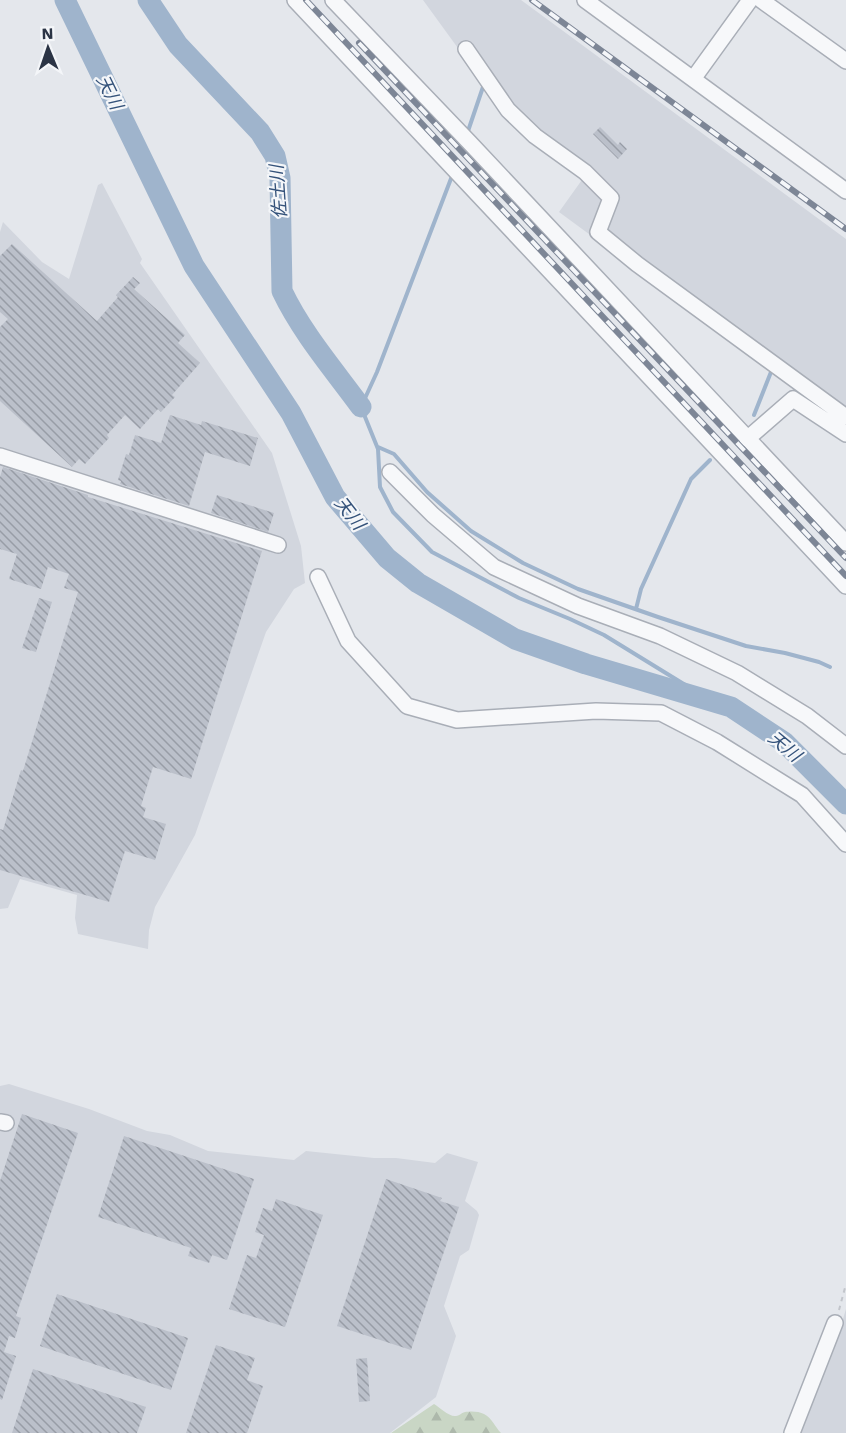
<svg xmlns="http://www.w3.org/2000/svg" width="846" height="1433" font-family="'Work Sans','Noto Sans JP',sans-serif">
<style>
.built{fill:#d2d6de}
.forest{fill:url(#forest-firs)}
.lines{fill:none;stroke-linecap:round;stroke-linejoin:round}
.stream{stroke:#9fb4cc;stroke-width:4}
.river{stroke:#9fb4cc;stroke-width:21}
.building{fill:url(#building-back-hatch)}
.minor-casing{stroke:#a9aeb7;stroke-width:18}
.path{stroke:#c2c5cb;stroke-width:2;stroke-dasharray:4.5 4.5;stroke-linecap:butt}
.minor{stroke:#f7f8fa;stroke-width:15}
.rail-casing{stroke:#7d8696;stroke-width:6}
.rail{stroke:#f4f6f9;stroke-width:4;stroke-dasharray:11;stroke-linecap:butt}
.labels{text-anchor:middle;dominant-baseline:central;stroke-width:4.5;stroke-linejoin:round;paint-order:stroke}
.water-label{font-size:18px;font-style:italic;fill:#34527a;stroke:#f4f6f9}
</style>
<defs>
<pattern id="forest-firs" width="22" height="20" patternUnits="userSpaceOnUse" patternTransform="scale(1.5)"><rect width="22" height="20" fill="#c9d6c5"/><path d="M5 1l3.5 6h-7zM16 11l3.5 6h-7z" fill="#adb8ab"/></pattern>
<pattern id="building-back-hatch" width="6" height="6" patternUnits="userSpaceOnUse" patternTransform="scale(1.5)"><rect width="6" height="6" fill="#bbc0ca"/><path d="M-1 5l2 2M0 0l6 6M5-1l2 2" fill="none" stroke="#989da6"/></pattern>
</defs>
<rect width="100%" height="100%" fill="#e4e7ec"/>
<path class="built" d="M 423,0 L 521,0 L 846,239 L 846,423 L 559,212 L 584,177 L 508,117 Z
M 102,183 L 142,259 L 140,263 L 272,453 L 301,546 L 305,583 L 294,589 L 266,632 L 195,835 L 155,907 L 149,930 L 148,949 L 78,934 L 75,918 L 77,895 L 20,879 L 8,908 L 0,909 L 0,232 L 3,222 L 42,262 L 69,279 L 98,185 Z
M 9,1084 L 89,1109 L 147,1131 L 170,1135 L 208,1151 L 294,1160 L 306,1151 L 374,1158 L 396,1158 L 435,1163 L 447,1153 L 478,1162 L 465,1201 L 477,1211 L 479,1215 L 469,1250 L 460,1256 L 444,1306 L 456,1336 L 436,1397 L 390,1433 L 0,1433 L 0,1086 Z
M 846,1309 L 846,1433 L 800,1433 L 798,1432 L 843,1325 L 843,1319 Z"/>
<path class="forest" d="M 434,1404 C 439,1407 449,1417 456,1416 C 459,1416 461,1413 465,1412 C 470,1411 479,1411 484,1414 C 492,1418 495,1427 501,1433 L 391,1433 Z"/>
<g class="lines">
<path class="stream" d="M 467,134 L 483,87
M 452,176 L 377,372 L 361,407 L 378,449 L 380,487 L 393,512 L 432,552 L 519,598 L 570,619 L 604,635 L 713,702
M 754,415 L 771,372
M 378,447 L 394,454 L 427,492 L 471,531 L 523,563 L 578,589 L 658,617 L 746,646 L 785,653 L 819,662 L 830,667
M 636,609 L 641,589 L 691,479 L 710,460"/>
<path class="river" d="M 65,0 L 194,266 L 291,413 L 335,497 L 387,558 L 418,583 L 515,639 L 586,664 L 731,707 L 784,742 L 846,804
M 148,0 L 178,45 L 260,132 L 275,156 L 280,178 L 282,291 C 302,333 334,370 361,407"/>
</g>
<path class="building" d="M 600,127 L 618,145 L 620,142 L 627,149 L 618,159 L 593,134 Z
M 12,244 L 97,321 L 118,297 L 116,295 L 133,277 L 140,283 L 134,289 L 185,335 L 178,343 L 200,363 L 172,395 L 175,397 L 161,412 L 158,409 L 140,429 L 125,415 L 107,435 L 109,438 L 85,464 L 79,459 L 72,467 L 0,401 L 0,327 L 8,319 L 0,312 L 0,256 Z
M 170,415 L 201,425 L 202,421 L 258,438 L 250,466 L 205,452 L 189,506 L 120,484 L 121,481 L 118,480 L 126,454 L 129,455 L 135,435 L 161,443 Z
M 3,467 L 88,495 L 88,497 L 262,551 L 191,779 L 153,767 L 141,806 L 146,808 L 143,817 L 166,824 L 155,860 L 125,851 L 109,902 L 0,870 L 0,829 L 3,830 L 21,770 L 23,771 L 78,592 L 64,588 L 69,574 L 48,567 L 41,589 L 9,579 L 17,554 L 0,549 L 0,477 Z
M 217,495 L 274,513 L 268,532 L 211,513 Z
M 39,598 L 52,602 L 36,652 L 22,648 Z
M 22,1114 L 78,1133 L 16,1316 L 21,1318 L 15,1338 L 9,1336 L 4,1352 L 16,1356 L 2,1400 L 0,1399 L 0,1181 Z
M 124,1136 L 254,1179 L 227,1260 L 212,1255 L 209,1263 L 188,1256 L 191,1248 L 98,1217 Z
M 386,1179 L 442,1198 L 440,1201 L 459,1207 L 411,1350 L 337,1326 Z
M 276,1199 L 323,1215 L 285,1327 L 229,1309 L 247,1255 L 256,1258 L 264,1235 L 255,1232 L 263,1208 L 272,1211 Z
M 57,1294 L 188,1338 L 171,1390 L 40,1346 Z
M 216,1345 L 255,1358 L 247,1380 L 263,1386 L 247,1433 L 186,1433 Z
M 367,1358 L 370,1401 L 359,1402 L 356,1359 Z
M 33,1369 L 146,1407 L 137,1433 L 12,1433 Z"/>
<g class="lines">
<defs>
<path id="minor" d="M 295,0 L 846,586
M 333,0 L 470,143 L 846,543
M 585,0 L 846,191
M 761,0 L 846,61
M 466,49 L 508,110 L 535,136 L 585,172 L 611,198 L 598,232 L 637,264 L 846,417
M 693,79 L 750,0
M 747,439 L 793,399 L 846,434
M 0,456 L 278,545
M 390,472 L 433,515 L 494,567 L 578,606 L 660,636 L 737,673 L 807,716 L 846,746
M 318,577 L 348,641 L 407,706 L 457,720 L 596,711 L 661,713 L 717,742 L 802,795 L 846,844
M 0,1122 L 6,1123
M 792,1433 L 835,1323"/>
</defs>
<use href="#minor" class="minor-casing"/>
<path class="path" d="M 839,1310 L 846,1284"/>
<use href="#minor" class="minor"/>
<defs>
<path id="rail" d="M 306,0 L 846,576
M 532,0 L 846,229
M 359,43 L 846,558"/>
</defs>
<use href="#rail" class="rail-casing"/>
<use href="#rail" class="rail"/>
</g>
<g class="labels">
<g class="water-label">
<text transform="translate(110 92) rotate(64)">天川</text>
<text transform="translate(278 192) rotate(-94)">佐土川</text>
<text transform="translate(350 513) rotate(52)">天川</text>
<text transform="translate(785 746) rotate(40)">天川</text>
</g>
</g>
<g transform="translate(48 48) rotate(358)" stroke="#f4f6f9" stroke-width="4.5" paint-order="stroke">
<path d="M0-4.5L10 22L0 15L-10 22Z" fill="#2b3445"/>
<text y="-9" font-size="16" font-weight="bold" text-anchor="middle" fill="#2b3445">N</text>
</g>
</svg>
